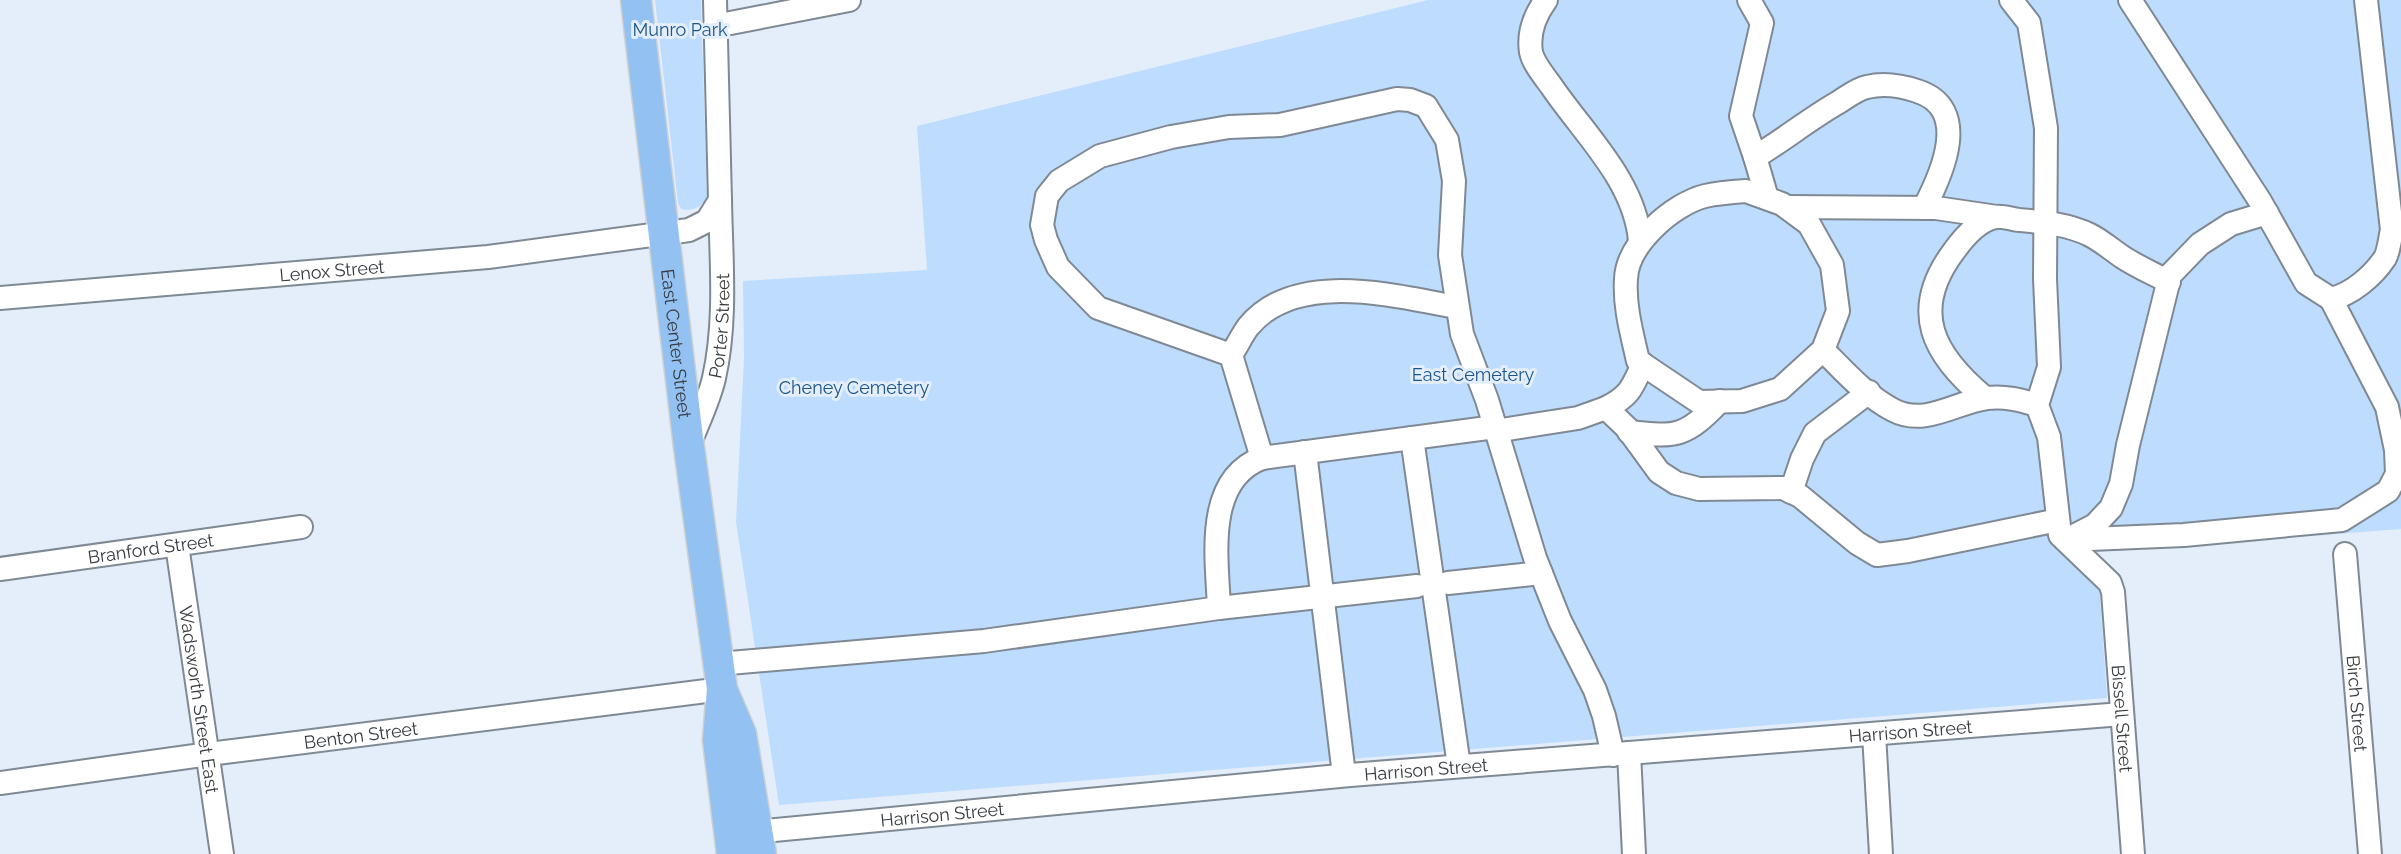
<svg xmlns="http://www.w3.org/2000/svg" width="2401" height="854" font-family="Raleway,sans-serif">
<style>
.green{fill:#bedcfe}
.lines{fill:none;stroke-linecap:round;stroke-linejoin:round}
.minor-casing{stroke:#7f8994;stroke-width:26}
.major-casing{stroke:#cfd0d1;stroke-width:33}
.minor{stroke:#fff;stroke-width:22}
.major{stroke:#93c2f2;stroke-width:30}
.labels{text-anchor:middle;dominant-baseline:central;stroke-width:6;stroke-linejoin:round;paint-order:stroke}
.park-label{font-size:18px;fill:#1b558d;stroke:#e3eefa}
.street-label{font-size:18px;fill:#373b3f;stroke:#e3eefa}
</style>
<rect width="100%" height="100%" fill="#e3eefa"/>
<path class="green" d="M 655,0 L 701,0 L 707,196 C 703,207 692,212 681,209 L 678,203 Z
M 1428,0 L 2401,0 L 2401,529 L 2097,552 L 2107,698 L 779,805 L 736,522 L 744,358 L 743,281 L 927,270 L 917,126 Z"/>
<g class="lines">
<defs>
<g id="minor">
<path d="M 1546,0 C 1535,15 1528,33 1531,52 C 1533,63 1545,77 1552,87 C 1584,134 1635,181 1640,241"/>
<path d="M 1749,0 L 1762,23 L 1741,116 L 1755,157"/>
<path id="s1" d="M 2011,0 L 2029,23 L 2046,128 L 2045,279 L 2049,367 L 2037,405 L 2049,437 L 2060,535 L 2110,583 L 2113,592 L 2133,854"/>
<path d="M 2130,0 L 2260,201 L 2306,283 L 2331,299 C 2352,294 2373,276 2385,258 C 2389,251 2390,238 2392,230 L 2366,0"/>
<path d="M 715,26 L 849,0"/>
<path d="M 1746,191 L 1782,204 L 1809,224 L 1832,265 L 1838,311 L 1823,350 L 1780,389 L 1742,401 L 1699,402 L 1638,361 C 1632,334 1624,306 1626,279 C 1627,244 1673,204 1705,196 C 1718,193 1732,192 1746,191 Z"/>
<path d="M 1767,198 L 1755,157 C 1784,140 1809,119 1839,102 C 1847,97 1857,89 1867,87 C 1883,83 1902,86 1917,91 C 1971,108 1943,172 1924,208"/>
<path d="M 1787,207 L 1936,208 L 1997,217"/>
<path id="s2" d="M 0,298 L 488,257 L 689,230 L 707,221 L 720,200 L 715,0"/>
<path d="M 1823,350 C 1844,371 1866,396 1893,410 C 1925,427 1956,402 1987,398 C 2006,396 2020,400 2037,405"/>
<path d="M 1231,355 C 1237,346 1242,335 1248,327 C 1295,269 1395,296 1456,307"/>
<path d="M 1643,364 C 1632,388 1630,396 1606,408 L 1627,428 L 1659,472 L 1676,483 L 1699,489 L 1783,488 L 1800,496 L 1857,543 L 1877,555 L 1908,551 L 2058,520"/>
<path d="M 1985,398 C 1933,355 1909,311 1954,251 C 1964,237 1979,220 1996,217 C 2003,216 2012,219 2019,220 C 2042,222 2068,224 2090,235 C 2102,241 2113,251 2124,258 C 2138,267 2154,274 2169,282"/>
<path d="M 1495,427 L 1262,458 L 1231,355 L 1098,308 L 1058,267 L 1046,240 L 1042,225 L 1047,196 L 1059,181 L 1100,156 L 1171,137 L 1229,127 L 1280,125 L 1397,99 L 1410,100 L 1426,106 L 1447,140 L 1454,181 L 1450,255 L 1462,334 L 1487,400 L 1535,558 L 1560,621 L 1595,690 L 1604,716 L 1613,755"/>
<path d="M 1495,431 L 1578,418 L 1606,408"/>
<path d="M 1629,432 C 1678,438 1686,436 1720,401"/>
<path d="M 1412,438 L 1459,766"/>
<path id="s3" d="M 690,443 C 698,422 709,400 714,378 C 727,320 721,259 720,200"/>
<path d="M 1305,452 L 1344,775"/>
<path d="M 1791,492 L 1802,459 L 1815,433 L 1869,392"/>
<path d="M 2070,538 L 2095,525 L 2111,508 L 2121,484 L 2128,445 L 2170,275 L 2200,244 L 2231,224 L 2267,213"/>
<path d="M 2066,540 L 2184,535 L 2342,520 L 2388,491 L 2397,474 L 2396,450 L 2387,407 L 2331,299"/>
<path id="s4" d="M 177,545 L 222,854"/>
<path id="s5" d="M 2345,554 L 2370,854"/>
<path id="s6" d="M 0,569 L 301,527"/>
<path d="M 1448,583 L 1541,573"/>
<path d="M 1219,608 C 1217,558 1204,480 1262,458"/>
<path d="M 718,664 L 984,641 L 1219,608 L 1417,586"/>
<path d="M 1874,734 L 1881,854"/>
<path d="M 1629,753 L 1634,854"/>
<path id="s7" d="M 0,783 L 209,754 L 722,689"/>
<path id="s8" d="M 743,833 L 1350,775 L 2122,714"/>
</g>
<g id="major">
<path id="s9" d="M 636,0 L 689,447 L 722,689 L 718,740 L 732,854"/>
<path d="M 723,692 L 741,734 L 761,854"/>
</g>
</defs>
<use href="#minor" class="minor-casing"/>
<use href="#major" class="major-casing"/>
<use href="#minor" class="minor"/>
<use href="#major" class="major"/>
</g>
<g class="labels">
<g class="park-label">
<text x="680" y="29">Munro Park</text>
<text x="1473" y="374">East Cemetery</text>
<text x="854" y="387">Cheney Cemetery</text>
</g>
<g class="street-label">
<text stroke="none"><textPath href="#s2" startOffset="333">Lenox Street</textPath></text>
<text stroke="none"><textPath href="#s3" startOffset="122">Porter Street</textPath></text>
<text stroke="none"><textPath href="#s9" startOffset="346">East Center Street</textPath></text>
<text stroke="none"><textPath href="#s6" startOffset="152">Branford Street</textPath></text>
<text stroke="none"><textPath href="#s4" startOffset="156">Wadsworth Street East</textPath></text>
<text stroke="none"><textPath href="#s5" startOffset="150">Birch Street</textPath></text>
<text stroke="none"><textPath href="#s1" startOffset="753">Bissell Street</textPath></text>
<text stroke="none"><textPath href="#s8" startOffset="1172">Harrison Street</textPath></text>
<text stroke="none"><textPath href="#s7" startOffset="364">Benton Street</textPath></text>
<text stroke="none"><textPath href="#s8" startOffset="686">Harrison Street</textPath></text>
<text stroke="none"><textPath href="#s8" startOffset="200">Harrison Street</textPath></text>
</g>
</g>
</svg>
